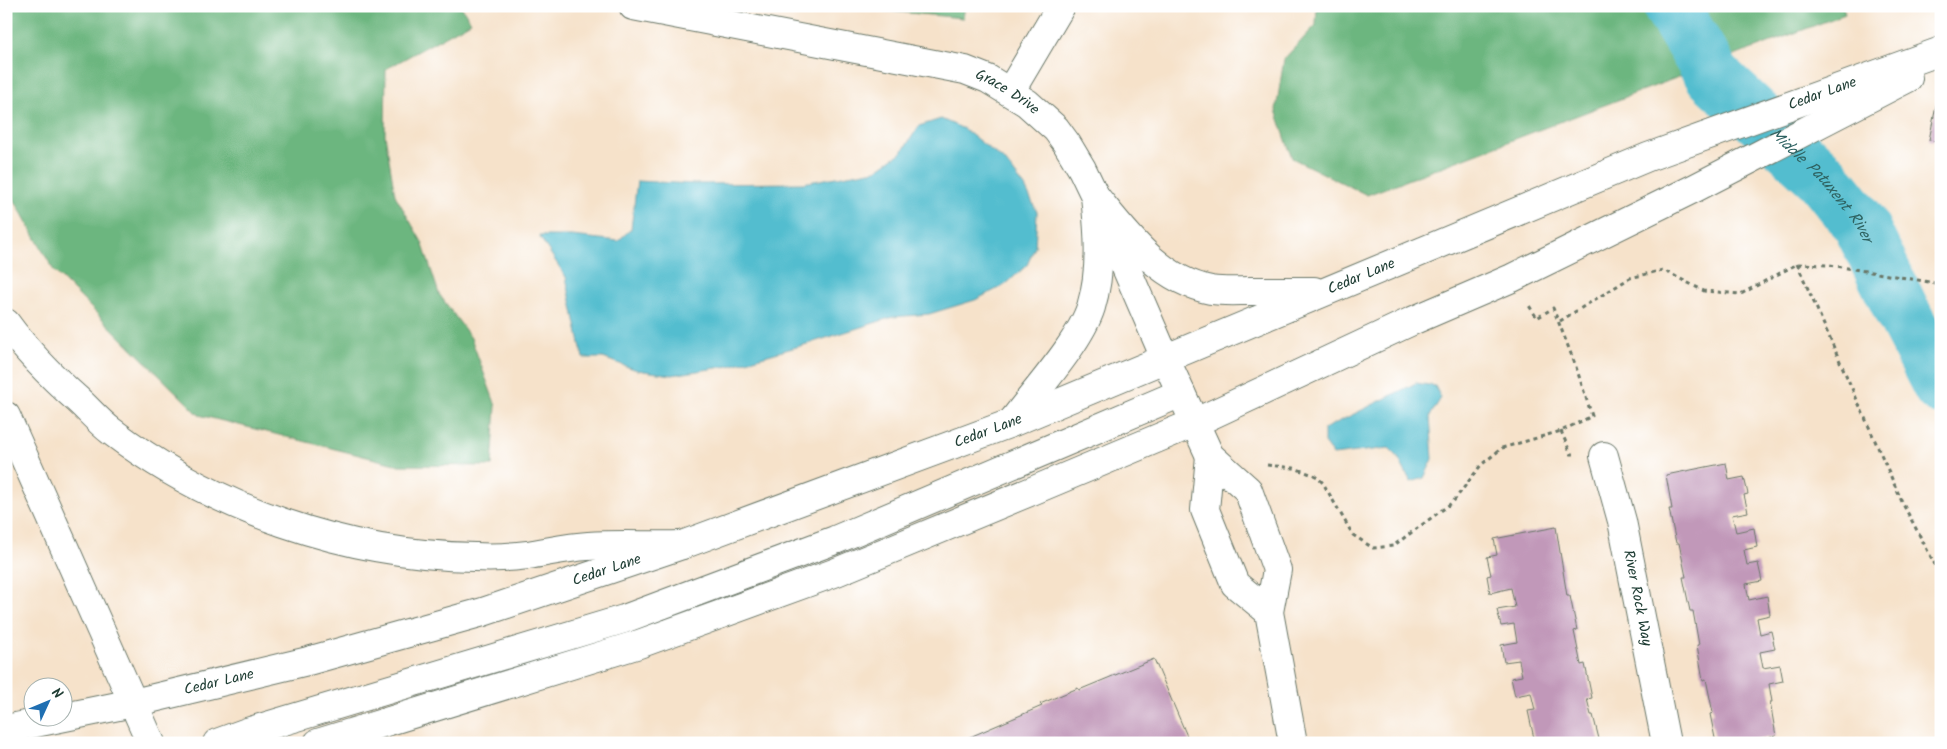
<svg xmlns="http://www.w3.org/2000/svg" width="1947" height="749" font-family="Kalam,sans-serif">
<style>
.forest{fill:#6cb67f;stroke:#467a5a}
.water{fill:#53bdcf;stroke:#397d82}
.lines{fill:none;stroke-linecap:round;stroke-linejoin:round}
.river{stroke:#53bdcf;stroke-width:56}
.building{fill:#c198b9}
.minor-casing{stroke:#6a7768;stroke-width:30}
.major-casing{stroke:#6a7768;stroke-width:30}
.highway-casing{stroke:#6a7768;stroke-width:30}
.path{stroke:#6a7768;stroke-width:3;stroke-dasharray:4 4;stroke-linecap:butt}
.minor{stroke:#fff;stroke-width:28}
.major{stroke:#fff;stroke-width:28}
.highway{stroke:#fff;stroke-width:28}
.labels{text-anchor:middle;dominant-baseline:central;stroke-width:4.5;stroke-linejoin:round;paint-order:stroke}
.street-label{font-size:15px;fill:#1f3d34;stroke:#fff}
.water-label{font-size:16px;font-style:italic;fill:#2f6362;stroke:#fff}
</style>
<rect width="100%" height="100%" fill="#fff"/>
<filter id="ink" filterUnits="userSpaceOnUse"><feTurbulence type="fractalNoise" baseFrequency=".02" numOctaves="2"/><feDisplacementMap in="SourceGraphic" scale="10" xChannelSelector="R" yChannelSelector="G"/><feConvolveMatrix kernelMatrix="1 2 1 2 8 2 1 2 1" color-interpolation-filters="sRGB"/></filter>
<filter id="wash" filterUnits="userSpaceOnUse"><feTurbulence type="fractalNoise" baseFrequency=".0096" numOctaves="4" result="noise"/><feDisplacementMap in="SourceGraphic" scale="20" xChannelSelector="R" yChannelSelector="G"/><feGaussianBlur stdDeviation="1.12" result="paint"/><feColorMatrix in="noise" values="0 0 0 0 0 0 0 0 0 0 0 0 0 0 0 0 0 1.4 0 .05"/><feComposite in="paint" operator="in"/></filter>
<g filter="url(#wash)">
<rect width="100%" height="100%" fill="#f6e2ca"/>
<path class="forest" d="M 6,6 L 461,6 L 471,22 L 386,69 L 385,135 L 395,195 L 422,242 L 439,294 L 471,338 L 496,406 L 492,466 L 399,465 L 199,415 L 54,271 L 6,185 Z
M 856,6 L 965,6 L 963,18 L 877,10 Z
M 1317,6 L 1843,6 L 1845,14 L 1367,195 L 1292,158 L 1276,110 L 1284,59 L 1316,25 Z"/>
<path class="water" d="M 941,119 L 964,129 L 1005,161 L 1025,187 L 1037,212 L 1035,247 L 1027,265 L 1005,285 L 975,300 L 929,314 L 893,317 L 807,344 L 729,366 L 672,375 L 637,370 L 603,358 L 583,358 L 566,277 L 539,236 L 572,236 L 618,241 L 631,229 L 637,181 L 694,184 L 803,183 L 876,170 L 902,152 L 919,126 Z
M 1416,383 L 1435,386 L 1441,398 L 1430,416 L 1433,459 L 1424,478 L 1411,482 L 1397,456 L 1389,448 L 1333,455 L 1324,443 L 1324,429 Z"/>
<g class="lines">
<path class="river" id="s1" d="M 1671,6 L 1713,76 L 1823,178 L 1860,224 L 1902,311 L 1941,387"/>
</g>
<g id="blocks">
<path class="building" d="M 1940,87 L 1941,87 L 1941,142 L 1929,140 Z
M 1726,463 L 1729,480 L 1744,477 L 1748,494 L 1744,495 L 1748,512 L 1732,515 L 1736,532 L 1754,528 L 1757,547 L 1744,550 L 1747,565 L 1758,563 L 1762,581 L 1746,584 L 1749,600 L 1767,596 L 1770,615 L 1757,618 L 1760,634 L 1771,631 L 1775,649 L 1760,652 L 1763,668 L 1780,665 L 1783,681 L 1769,684 L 1772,702 L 1770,702 L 1776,736 L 1743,743 L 1716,743 L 1710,714 L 1713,713 L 1706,679 L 1703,680 L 1697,645 L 1699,645 L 1693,611 L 1690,611 L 1683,577 L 1686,577 L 1679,543 L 1676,543 L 1669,509 L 1672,509 L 1666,475 Z
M 1556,527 L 1567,596 L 1570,596 L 1577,630 L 1574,631 L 1581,665 L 1585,664 L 1592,698 L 1587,699 L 1591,715 L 1593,715 L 1600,743 L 1535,743 L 1528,711 L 1535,710 L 1531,693 L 1515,696 L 1511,678 L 1522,676 L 1519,660 L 1504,662 L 1501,645 L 1517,642 L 1514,624 L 1501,626 L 1497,610 L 1515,607 L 1511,588 L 1490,593 L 1487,576 L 1491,575 L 1487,557 L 1497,555 L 1494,539 Z
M 1154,659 L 1190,743 L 956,743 L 1042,706 L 1040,704 L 1078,688 L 1079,690 Z"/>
</g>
</g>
<g filter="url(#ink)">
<use href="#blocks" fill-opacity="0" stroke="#6a7768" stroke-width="1"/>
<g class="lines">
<defs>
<g id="minor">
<path id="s2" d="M 633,6 L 965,70 L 988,79 L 1027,103 L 1056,129 L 1067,144 L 1082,169 L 1095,196 L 1165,358 L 1210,456 L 1248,490 L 1277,570 L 1269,612 L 1293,743"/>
<path d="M 1010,92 L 1061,6"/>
<path d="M 1210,456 L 1205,510 L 1235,584 L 1269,612"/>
<path id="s3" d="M 1604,456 L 1622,521 L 1666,743"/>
</g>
<g id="major">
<path d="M 1095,196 C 1127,235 1159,280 1211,290 C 1224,292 1237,291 1250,291 C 1271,291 1293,291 1314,291"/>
<path d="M 1012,422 C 1035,391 1080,342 1091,307 C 1102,270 1099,234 1095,196"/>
<path id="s4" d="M 6,729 L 133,703 L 308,661 L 483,612 L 682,545 L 1011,423 L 1648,157 L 1941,51"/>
<path d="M 217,743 L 247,732 L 624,619 L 835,540 L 1181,393"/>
<path d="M 318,743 L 639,644 L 834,573 L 1032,491 L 1194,423 L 1412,321 L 1512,278 L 1695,188 L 1908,78"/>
</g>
<path id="highway" d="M 6,323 C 27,352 52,377 78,400 C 89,410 99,422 111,431 C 214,509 345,555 475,557 C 492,558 511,557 528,555 C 548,552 568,547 588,546 C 619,544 651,546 682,545
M 6,416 L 151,743"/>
</defs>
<use href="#minor" class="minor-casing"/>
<use href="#major" class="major-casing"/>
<use href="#highway" class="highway-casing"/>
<path class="path" d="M 1797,264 L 1903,504 L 1941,576
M 1560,321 L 1630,278 L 1663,270 L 1704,291 L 1741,294 L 1797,264 L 1830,265 L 1941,284
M 1561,431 L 1571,454 L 1576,454
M 1267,465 L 1294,468 L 1316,476 L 1323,483 L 1353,535 L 1373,548 L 1393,546 L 1453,502 L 1481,465 L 1502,448 L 1561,431 L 1592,416 L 1575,364 L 1553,308 L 1537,318 L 1528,304"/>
<use href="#minor" class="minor"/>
<use href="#major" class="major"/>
<use href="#highway" class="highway"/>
</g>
</g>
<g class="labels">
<g class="street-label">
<text stroke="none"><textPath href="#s2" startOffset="386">Grace Drive</textPath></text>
<text stroke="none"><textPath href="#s4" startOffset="1928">Cedar Lane</textPath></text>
<text stroke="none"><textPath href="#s4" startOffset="1432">Cedar Lane</textPath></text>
<text stroke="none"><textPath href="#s4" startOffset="1028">Cedar Lane</textPath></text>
<text stroke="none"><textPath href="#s4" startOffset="622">Cedar Lane</textPath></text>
<text stroke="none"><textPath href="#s3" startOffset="146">River Rock Way</textPath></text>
<text stroke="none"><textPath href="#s4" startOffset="218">Cedar Lane</textPath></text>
</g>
<g class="water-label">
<text stroke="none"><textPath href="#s1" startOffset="236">Middle Patuxent River</textPath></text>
</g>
</g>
<rect width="1947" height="749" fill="none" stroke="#fff" stroke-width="25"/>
<g transform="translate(48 702) rotate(46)"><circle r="24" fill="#ffffff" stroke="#a5b1ae"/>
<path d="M0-4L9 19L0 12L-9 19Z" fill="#1f6fb2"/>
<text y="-8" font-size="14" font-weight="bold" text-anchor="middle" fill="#1f3d34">N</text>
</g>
</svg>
